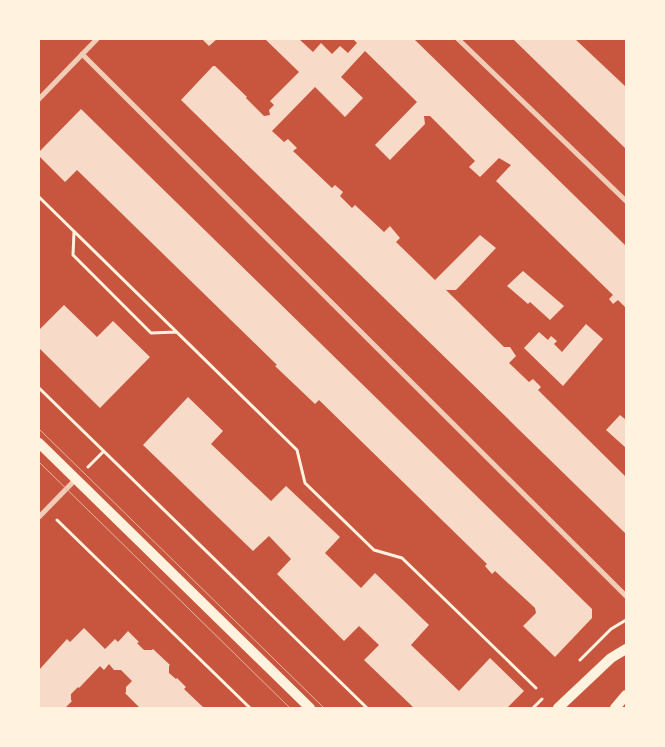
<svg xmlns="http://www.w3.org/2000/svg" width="665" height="747" font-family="'Alegreya Sans',sans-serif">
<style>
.building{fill:#f7dbc8}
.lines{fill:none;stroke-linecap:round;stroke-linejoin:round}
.path{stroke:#fff3e0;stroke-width:3}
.minor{stroke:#f1ccb7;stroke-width:5}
.secondary{stroke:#fff3e0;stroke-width:10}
.tram{stroke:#e9b49f;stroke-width:1}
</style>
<rect width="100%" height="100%" fill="#c8553d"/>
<path class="building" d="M 202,39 L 217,39 L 209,46 Z
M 265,39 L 299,39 L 313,52 L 321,43 L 332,54 L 340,46 L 348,53 L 357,43 L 353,39 L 414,39 L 626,246 L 626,308 L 618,300 L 613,304 L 609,299 L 613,295 L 496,181 L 511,165 L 499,158 L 480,177 L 469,167 L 475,161 L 430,116 L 424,116 L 425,124 L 390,160 L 375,145 L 417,102 L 365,51 L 341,77 L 363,98 L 345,117 L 315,87 L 272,131 L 284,142 L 288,139 L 297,148 L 293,151 L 332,188 L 335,185 L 343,192 L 340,196 L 352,208 L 355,205 L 384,232 L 390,226 L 400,238 L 396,242 L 435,280 L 480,235 L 496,248 L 456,290 L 446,290 L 504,347 L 510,347 L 516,356 L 509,363 L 529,382 L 533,379 L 541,387 L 538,390 L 626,477 L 626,534 L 181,100 L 213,66 L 215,66 L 247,97 L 246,98 L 264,116 L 270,115 L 269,110 L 274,105 L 270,101 L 299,72 Z
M 513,39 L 575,39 L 626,87 L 626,149 Z
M 81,109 L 592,609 L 592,618 L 555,657 L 523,626 L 536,613 L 535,608 L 495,571 L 492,574 L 485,566 L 487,564 L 319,400 L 315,404 L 275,366 L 277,365 L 77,170 L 65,182 L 39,156 L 39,152 Z
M 523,271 L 564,306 L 550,320 L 530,302 L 528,304 L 507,286 Z
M 64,305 L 97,337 L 113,321 L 150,357 L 100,408 L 39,348 L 39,330 Z
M 586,324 L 603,339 L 563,386 L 524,348 L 539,332 L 548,340 L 551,336 L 557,341 L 554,344 L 562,352 Z
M 188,397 L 223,431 L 211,444 L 271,501 L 286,486 L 340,537 L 325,553 L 361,588 L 375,573 L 429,625 L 411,645 L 459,691 L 490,658 L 524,691 L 507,708 L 414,708 L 364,660 L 379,645 L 359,626 L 344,641 L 277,574 L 291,559 L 269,536 L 253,551 L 143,445 Z
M 620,415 L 626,420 L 626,448 L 606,430 Z
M 84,628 L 105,649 L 115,639 L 118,642 L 128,631 L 139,642 L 137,643 L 144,650 L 152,650 L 153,649 L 170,665 L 169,666 L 169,673 L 176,679 L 177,678 L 186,687 L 184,689 L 204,708 L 140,708 L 125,693 L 126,692 L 126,687 L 132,681 L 121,670 L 114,670 L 109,664 L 104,670 L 100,666 L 79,688 L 78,687 L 71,694 L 71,700 L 72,701 L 65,708 L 39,708 L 39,685 L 40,683 L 39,682 L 39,670 L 67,639 L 70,642 Z"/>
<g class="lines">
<path class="path" d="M 39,197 L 297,450 L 305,483 L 374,550 L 402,558 L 536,688
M 74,232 L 73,255 L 151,333 L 176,332
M 39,388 L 367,708
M 88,467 L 103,452
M 57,520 L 250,708
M 580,660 L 611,629 L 626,620
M 533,708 L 542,699"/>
<path class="minor" d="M 458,39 L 626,201
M 82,54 L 626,596
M 39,99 L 97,39
M 39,517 L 76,479"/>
<path class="secondary" d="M 39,443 L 310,708
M 558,708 L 611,658 L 626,649
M 615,708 L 626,695"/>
<path class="tram" d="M 39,429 L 324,708
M 39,462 L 290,708"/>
</g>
<rect width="665" height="747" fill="none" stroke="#fff3e0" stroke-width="80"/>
</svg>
